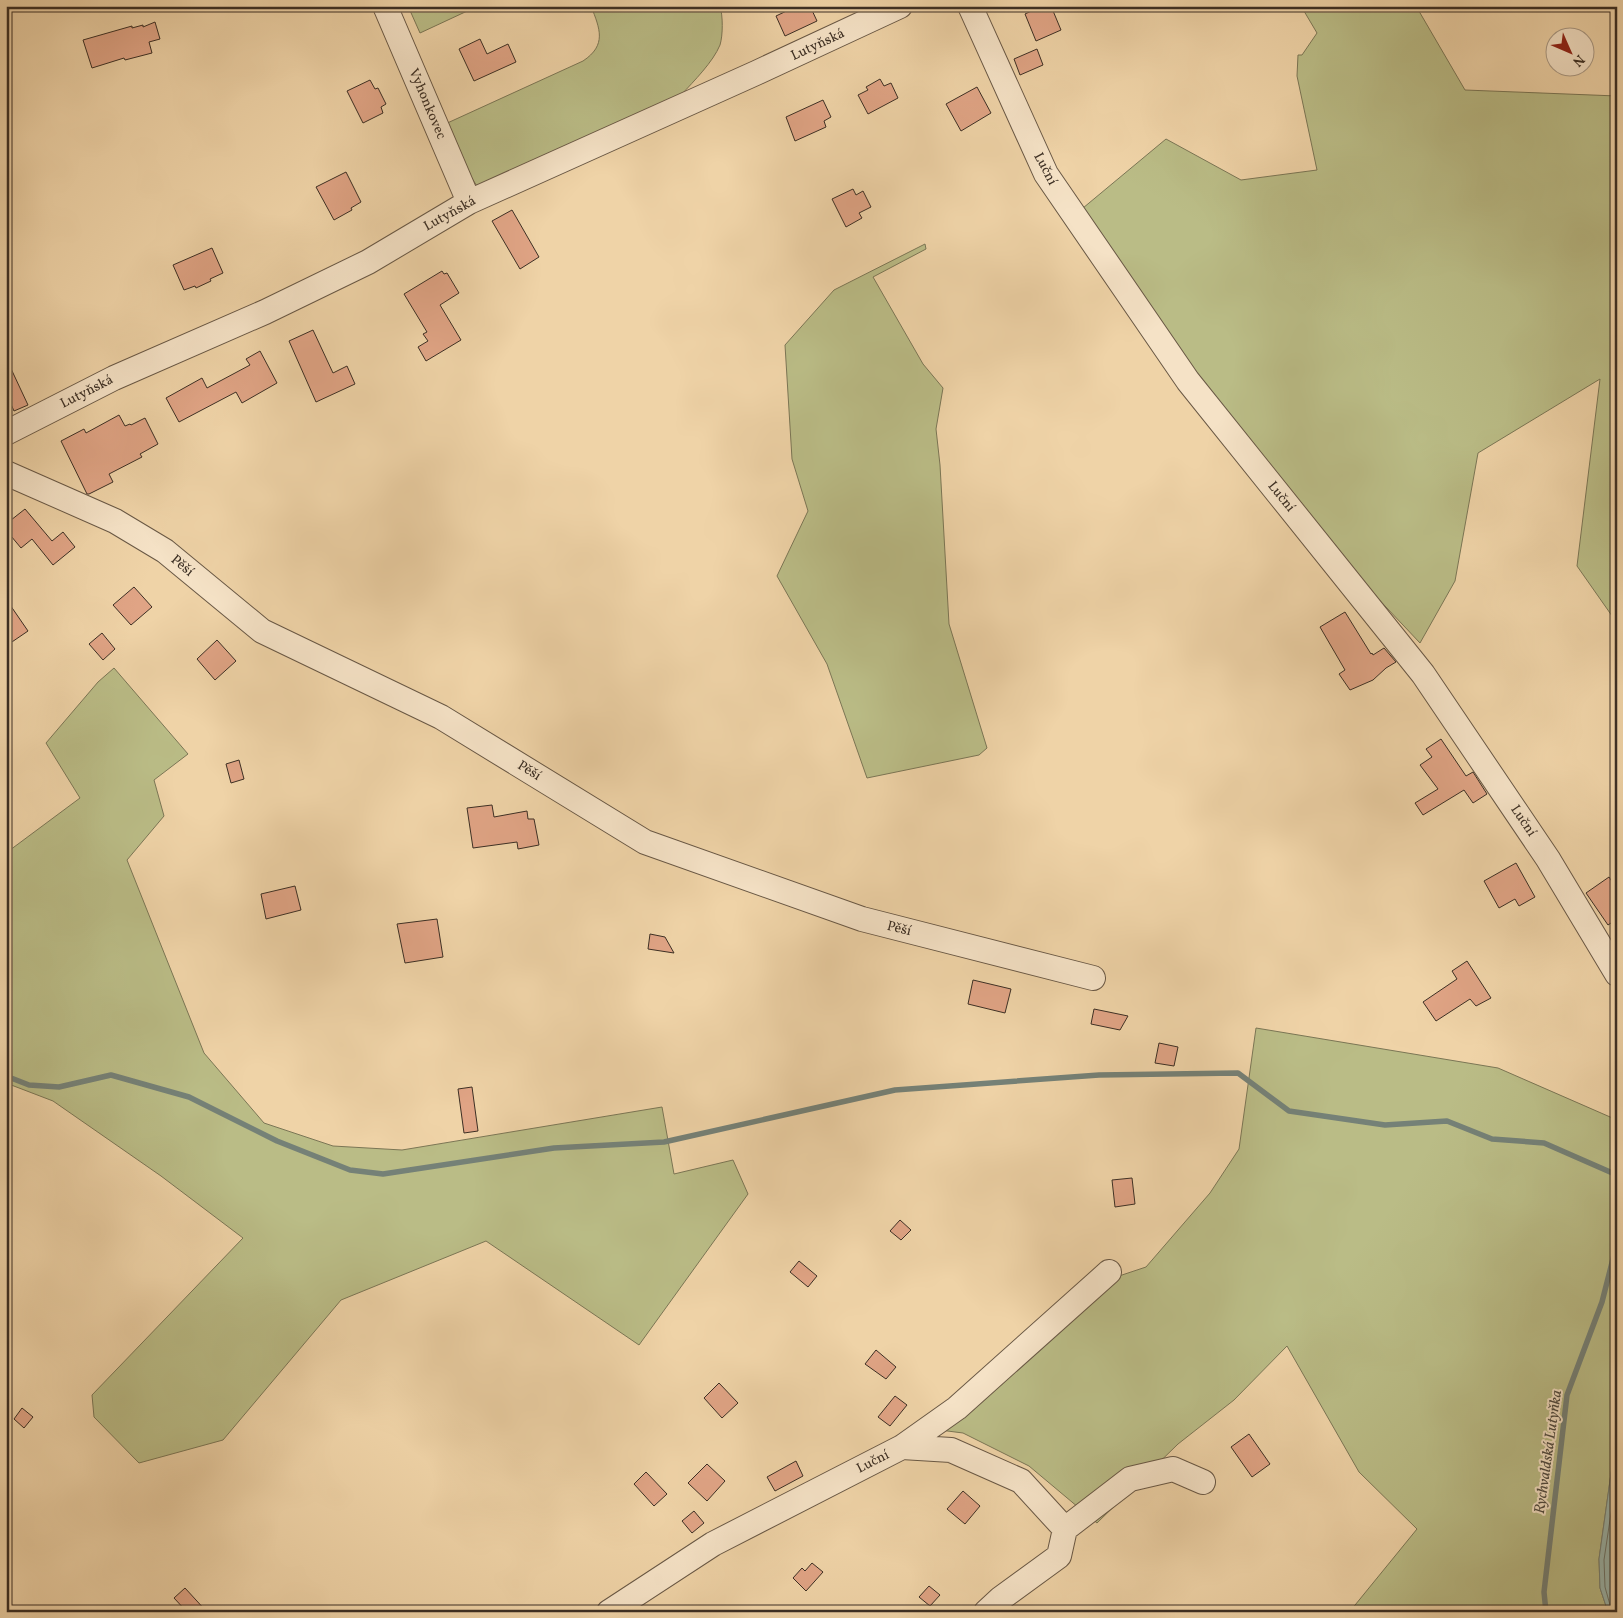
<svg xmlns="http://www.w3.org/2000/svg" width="1623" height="1618" font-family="Vollkorn,serif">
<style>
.green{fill:#babc86;stroke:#7b7655}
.water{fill:#9bb7ae;stroke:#758177}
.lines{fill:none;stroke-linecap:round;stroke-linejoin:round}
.shore{stroke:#6c7369;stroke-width:1}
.stream{stroke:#758177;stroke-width:5.5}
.building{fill:#e0a485;stroke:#3c2f24}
.minor-casing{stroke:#695845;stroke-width:26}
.minor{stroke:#f5e2c6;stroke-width:24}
.labels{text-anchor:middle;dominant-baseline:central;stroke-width:4;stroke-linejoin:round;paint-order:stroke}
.street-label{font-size:14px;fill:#3c2f24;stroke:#f5e2c6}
.water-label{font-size:15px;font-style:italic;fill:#4f4a40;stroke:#f5e2c6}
</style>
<rect width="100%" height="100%" fill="#efd3a7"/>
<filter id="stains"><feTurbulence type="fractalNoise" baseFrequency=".004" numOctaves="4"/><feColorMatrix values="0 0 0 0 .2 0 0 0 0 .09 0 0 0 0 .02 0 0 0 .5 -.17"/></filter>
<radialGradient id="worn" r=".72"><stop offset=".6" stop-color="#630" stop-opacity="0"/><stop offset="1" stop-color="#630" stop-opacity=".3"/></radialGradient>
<path class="green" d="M 408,6 L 478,6 L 420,33 Z
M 591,6 L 720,6 C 723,16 723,35 720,45 C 713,62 694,81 681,95 L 479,189 L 463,165 L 443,125 L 583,61 C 607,45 600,29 591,6 Z
M 1301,6 L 1416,6 L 1465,90 L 1617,96 L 1617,623 L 1577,566 L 1600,379 L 1478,453 L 1455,581 L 1420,643 L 1351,570 L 1203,393 L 1077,213 L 1166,139 L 1241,180 L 1317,170 L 1297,76 L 1298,55 L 1302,55 L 1317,33 Z
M 925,244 L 926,249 L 873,277 L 923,364 L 943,388 L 936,429 L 940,465 L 949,624 L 987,748 L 979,755 L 867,778 L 827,664 L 777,576 L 808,511 L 792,459 L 785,345 L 834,290 Z
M 114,668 L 188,754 L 154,780 L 164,816 L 127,860 L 204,1053 L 264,1123 L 333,1146 L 402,1150 L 662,1107 L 674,1174 L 733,1160 L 748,1194 L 639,1345 L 486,1241 L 341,1300 L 223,1440 L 139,1463 L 94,1417 L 92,1395 L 243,1238 L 161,1176 L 53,1101 L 6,1083 L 6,853 L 80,798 L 46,743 L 98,682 Z
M 1256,1028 L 1498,1068 L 1617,1120 L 1617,1353 L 1612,1371 L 1616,1411 L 1614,1452 L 1599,1559 L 1600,1588 L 1608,1612 L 1355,1612 L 1351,1610 L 1417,1529 L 1359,1472 L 1287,1346 L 1234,1400 L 1178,1444 L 1097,1523 L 1029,1466 L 963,1433 L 932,1429 L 1104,1281 L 1146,1267 L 1210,1193 L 1239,1149 Z"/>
<path class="water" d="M 1617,1354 L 1617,1612 L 1608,1612 L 1600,1588 L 1599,1559 L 1614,1452 L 1616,1411 L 1612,1371 Z"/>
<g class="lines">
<path class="shore" d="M 1617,1518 C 1612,1548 1607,1573 1617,1603
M 1612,1612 L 1605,1587 L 1604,1560 L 1617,1473"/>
<path class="stream" d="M 6,1076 L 29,1085 L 59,1087 L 111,1075 L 189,1097 L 277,1141 L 350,1170 L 383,1174 L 554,1148 L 664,1142 L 895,1090 L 1099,1075 L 1238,1073 L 1289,1111 L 1385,1125 L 1447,1121 L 1492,1139 L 1544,1143 L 1617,1175
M 1546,1612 L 1544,1592 L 1567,1395 L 1602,1302 L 1617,1243"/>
</g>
<path class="building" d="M 797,6 L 810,6 L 817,21 L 785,36 L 776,16 Z
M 1042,6 L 1051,6 L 1061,30 L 1036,41 L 1025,14 Z
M 155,22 L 160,39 L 149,42 L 152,53 L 125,60 L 124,58 L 92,68 L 83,40 L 132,26 L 132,28 L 143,25 L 143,27 Z
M 480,39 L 487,54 L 508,44 L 516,62 L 474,81 L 459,49 Z
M 1037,49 L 1043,65 L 1020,75 L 1014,59 Z
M 880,79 L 884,86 L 891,83 L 898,98 L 868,114 L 858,95 L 868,90 L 866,87 Z
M 370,80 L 375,89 L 378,88 L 386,104 L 381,107 L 383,113 L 363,123 L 347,91 Z
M 977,87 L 991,113 L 961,131 L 946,104 Z
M 823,100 L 831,117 L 824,121 L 826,127 L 795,141 L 786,117 Z
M 346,172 L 361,202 L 351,208 L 352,210 L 334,220 L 316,187 Z
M 853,189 L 856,195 L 863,191 L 871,207 L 859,213 L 862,218 L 846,227 L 832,199 Z
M 512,210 L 539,257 L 520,269 L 492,221 Z
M 212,248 L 223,273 L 210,279 L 211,281 L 196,288 L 195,286 L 184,290 L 173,265 Z
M 442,271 L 444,274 L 447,273 L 459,293 L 440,305 L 461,340 L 426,361 L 418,347 L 428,341 L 423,334 L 427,332 L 404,294 Z
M 313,330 L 333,373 L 347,366 L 355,384 L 316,402 L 289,341 Z
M 260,351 L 277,383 L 242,403 L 236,392 L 179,422 L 166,398 L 202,378 L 207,388 L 250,365 L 246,359 Z
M 6,358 L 28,405 L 14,411 L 6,393 Z
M 119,415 L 125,426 L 130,424 L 131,425 L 145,418 L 158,444 L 140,454 L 142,457 L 109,474 L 113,482 L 89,494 L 87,494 L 61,441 L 84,429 L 86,433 Z
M 25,509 L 52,541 L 63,532 L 75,547 L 53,565 L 32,539 L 21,548 L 6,530 L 6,524 Z
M 134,587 L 152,607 L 131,625 L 113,605 Z
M 6,599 L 28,631 L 6,646 Z
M 1345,612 L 1371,654 L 1372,653 L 1373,655 L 1384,648 L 1396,662 L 1386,668 L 1373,680 L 1350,690 L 1339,674 L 1345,670 L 1320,627 Z
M 102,633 L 115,649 L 103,660 L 89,644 Z
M 217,640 L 236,661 L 215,680 L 197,659 Z
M 1441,739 L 1466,776 L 1473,772 L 1487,794 L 1473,803 L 1464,790 L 1423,815 L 1415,803 L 1438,789 L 1420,765 L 1432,757 L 1426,749 Z
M 239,760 L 244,779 L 231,783 L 226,764 Z
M 492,805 L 494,817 L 527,811 L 528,819 L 534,819 L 539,845 L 518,849 L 517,842 L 473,848 L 467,808 Z
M 1516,863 L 1535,897 L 1519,906 L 1515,899 L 1499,908 L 1484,881 Z
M 1609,877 L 1617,889 L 1617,919 L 1608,925 L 1586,893 Z
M 295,886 L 301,910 L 266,919 L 261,894 Z
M 437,919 L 443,957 L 405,963 L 397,924 Z
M 650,934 L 665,937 L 674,953 L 648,949 Z
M 1467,961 L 1491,998 L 1476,1006 L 1470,999 L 1436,1021 L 1423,1002 L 1457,979 L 1452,971 Z
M 973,980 L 1011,989 L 1005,1013 L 968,1004 Z
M 1094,1009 L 1128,1016 L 1120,1030 L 1091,1024 Z
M 1159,1043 L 1178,1047 L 1174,1066 L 1155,1063 Z
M 472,1087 L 478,1131 L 464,1133 L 458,1089 Z
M 1132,1178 L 1135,1204 L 1115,1207 L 1112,1180 Z
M 900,1220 L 911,1230 L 901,1240 L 890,1231 Z
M 799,1261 L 817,1276 L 808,1287 L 790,1272 Z
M 876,1350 L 896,1367 L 886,1379 L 865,1364 Z
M 719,1383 L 738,1403 L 722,1418 L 704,1398 Z
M 895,1396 L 907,1405 L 890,1426 L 878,1417 Z
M 22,1408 L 33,1417 L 24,1428 L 14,1419 Z
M 1249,1434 L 1270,1464 L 1252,1477 L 1231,1447 Z
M 796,1461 L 803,1476 L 775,1491 L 767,1477 Z
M 707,1464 L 725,1481 L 707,1501 L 688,1483 Z
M 646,1472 L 667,1494 L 654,1506 L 634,1484 Z
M 963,1491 L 980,1506 L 965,1524 L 947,1509 Z
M 694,1511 L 704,1523 L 692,1533 L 682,1521 Z
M 812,1563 L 823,1572 L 806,1591 L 793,1578 L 802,1568 L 805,1571 Z
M 929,1586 L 940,1595 L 930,1606 L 919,1597 Z
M 185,1588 L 207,1612 L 187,1612 L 174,1598 Z"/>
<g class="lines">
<defs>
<path id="minor" d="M 385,6 L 469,202
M 970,6 L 1046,174 L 1188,381 L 1423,674 L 1548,859 L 1617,974
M 6,433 L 114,378 L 265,312 L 368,262 L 469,202 L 756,73 L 900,6
M 6,473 L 115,521 L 165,551 L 262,631 L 441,717 L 645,842 L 862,919 L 1093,978
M 902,1447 L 951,1450 L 1021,1481 L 1065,1529 L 1059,1556 L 1000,1599 L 986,1612
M 1065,1529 L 1130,1479 L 1173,1469 L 1203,1482
M 609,1612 L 713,1544 L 902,1447 L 957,1408 L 1109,1272"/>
</defs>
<use href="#minor" class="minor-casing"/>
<use href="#minor" class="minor"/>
</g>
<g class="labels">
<g class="street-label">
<text transform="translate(818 45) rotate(-25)">Lutyňská</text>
<text transform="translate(427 104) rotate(67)">Vyhonkovec</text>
<text transform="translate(1045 169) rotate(62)">Luční</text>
<text transform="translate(450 214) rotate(-29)">Lutyňská</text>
<text transform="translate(87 392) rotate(-27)">Lutyňská</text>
<text transform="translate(1281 497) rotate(51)">Luční</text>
<text transform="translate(182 566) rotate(40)">Pěší</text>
<text transform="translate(529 771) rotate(32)">Pěší</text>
<text transform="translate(1523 821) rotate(56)">Luční</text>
<text transform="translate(899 929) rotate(14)">Pěší</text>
<text transform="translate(873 1462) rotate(-27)">Luční</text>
</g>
<g class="water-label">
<text transform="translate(1549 1452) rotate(-82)">Rychvaldská Lutyňka</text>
</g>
</g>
<rect width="1623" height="1618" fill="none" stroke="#efd3a7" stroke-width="25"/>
<rect x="8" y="8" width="1608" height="1603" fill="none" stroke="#3c2f24" stroke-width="2.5"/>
<rect x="12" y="12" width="1598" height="1593" fill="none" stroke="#3c2f24"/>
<g transform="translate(1570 52) rotate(135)"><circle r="24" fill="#f5e2c6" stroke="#ab9a85"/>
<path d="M0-4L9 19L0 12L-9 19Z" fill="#8f2418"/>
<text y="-8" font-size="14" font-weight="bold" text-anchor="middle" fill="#3c2f24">N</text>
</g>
<rect width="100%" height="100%" filter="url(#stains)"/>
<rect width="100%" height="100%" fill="url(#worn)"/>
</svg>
